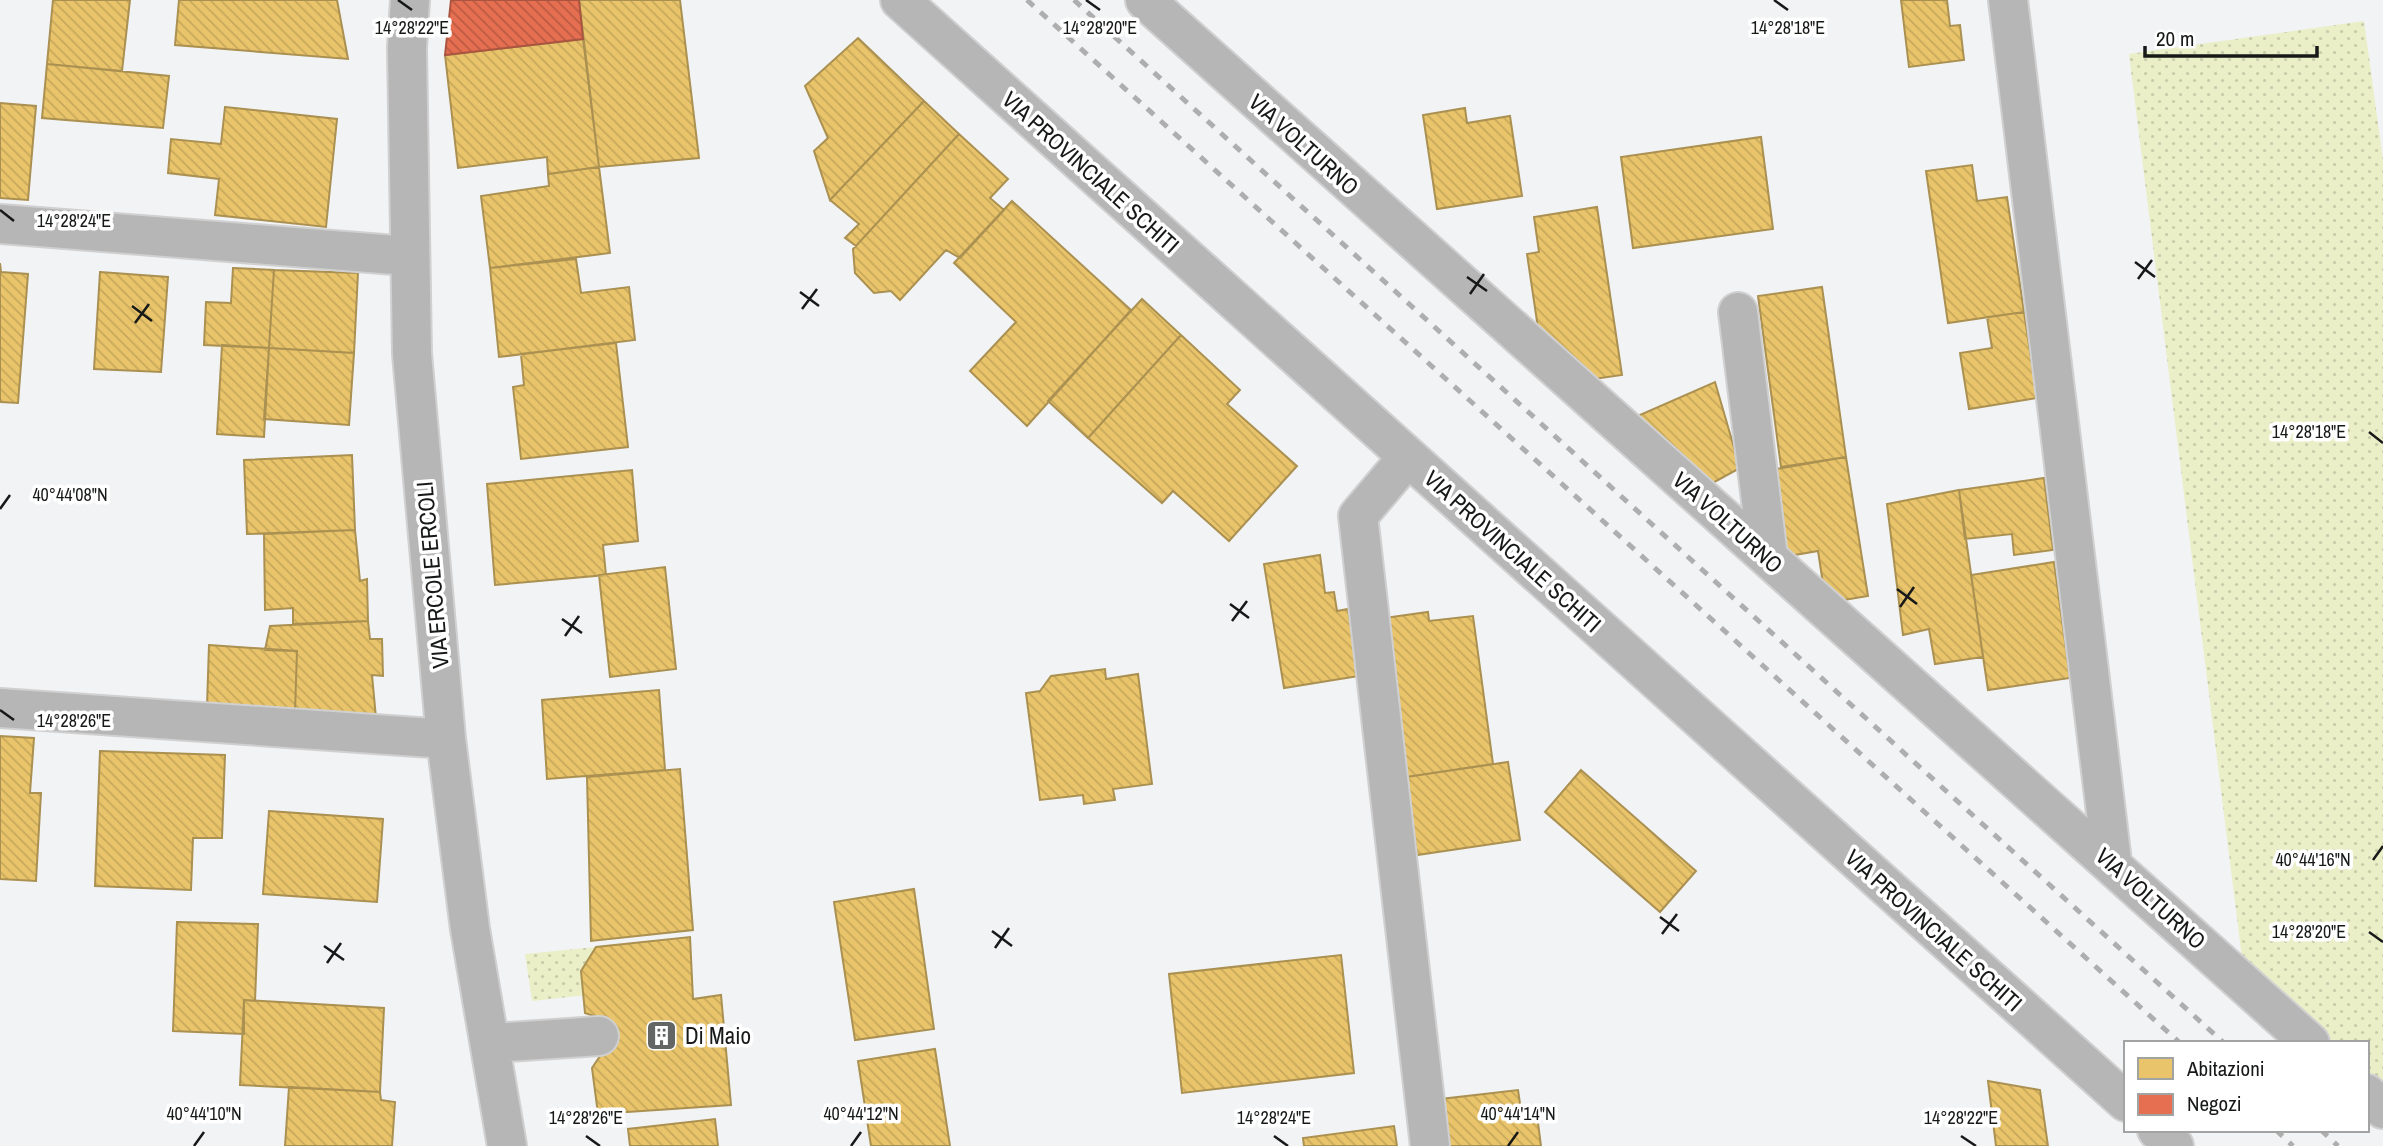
<svg xmlns="http://www.w3.org/2000/svg" width="2383" height="1146" font-family="'Archivo Narrow',sans-serif">
<style>
.green{fill:url(#green-dots)}
.homes{fill:url(#homes-back-hatch);stroke:#aa9051;stroke-width:2}
.shops{fill:url(#shops-back-hatch);stroke:#a95540;stroke-width:2}
.lines{fill:none;stroke-linecap:round;stroke-linejoin:round}
.minor-casing{stroke:#d0d0d1;stroke-width:42}
.minor{stroke:#b6b6b6;stroke-width:38}
.rail{stroke:#aeaeaf;stroke-width:5;stroke-dasharray:9 9;stroke-linecap:butt}
.ticks{fill:none;stroke:#171818;stroke-width:2.5}
.labels{text-anchor:middle;dominant-baseline:central;stroke-width:7;stroke-linejoin:round;paint-order:stroke}
.street-label{font-size:23px;fill:#171818;stroke:#fff}
.poi-label{font-size:23px;fill:#171818;stroke:#fff;text-anchor:start}
.ticks-label{font-size:18px;text-anchor:middle;fill:#171818;stroke:#fff;stroke-width:7;stroke-linejoin:round;paint-order:stroke}
</style>
<defs>
<pattern id="green-dots" width="8" height="8" patternUnits="userSpaceOnUse" patternTransform="scale(1.75)"><rect width="8" height="8" fill="#eaefc7"/><path d="M2 2h.1M6 6h.1" fill="none" stroke="#c8ccaa" stroke-width="1.8" stroke-linecap="round"/></pattern>
<pattern id="homes-back-hatch" width="6" height="6" patternUnits="userSpaceOnUse" patternTransform="scale(1.75)"><rect width="6" height="6" fill="#e9c46a"/><path d="M-1 5l2 2M0 0l6 6M5-1l2 2" fill="none" stroke="#c7a85b"/></pattern>
<pattern id="shops-back-hatch" width="6" height="6" patternUnits="userSpaceOnUse" patternTransform="scale(1.75)"><rect width="6" height="6" fill="#e76f51"/><path d="M-1 5l2 2M0 0l6 6M5-1l2 2" fill="none" stroke="#ba5a42"/></pattern>
</defs>
<rect width="100%" height="100%" fill="#f2f3f5"/>
<path class="green" d="M 2364,21 L 2383,160 L 2383,1086 L 2367,1072 L 2367,1043 L 2335,1043 L 2242,958 L 2129,54 Z
M 596,947 L 596,994 L 532,1001 L 525,954 Z"/>
<path class="homes" d="M 53,0 L 130,0 L 122,71 L 47,64 Z
M 179,0 L 337,0 L 348,59 L 175,45 Z
M 579,0 L 680,0 L 699,158 L 599,167 Z
M 1901,0 L 1947,0 L 1950,26 L 1960,25 L 1964,60 L 1909,67 Z
M 858,38 L 924,101 L 830,200 L 814,151 L 828,138 L 805,86 Z
M 583,39 L 599,167 L 548,174 L 547,157 L 458,168 L 445,55 Z
M 47,64 L 169,76 L 163,128 L 42,118 Z
M 924,101 L 959,134 L 856,246 L 845,238 L 859,224 L 830,200 Z
M 0,103 L 36,106 L 28,200 L 0,198 Z
M 225,107 L 337,119 L 326,227 L 215,215 L 219,179 L 168,173 L 171,139 L 221,144 Z
M 1465,108 L 1467,123 L 1510,116 L 1522,196 L 1437,209 L 1423,115 Z
M 959,134 L 1008,179 L 990,198 L 1004,210 L 960,258 L 946,250 L 900,300 L 891,291 L 874,293 L 855,273 L 853,249 Z
M 1761,137 L 1773,229 L 1633,248 L 1621,157 Z
M 1972,165 L 1977,201 L 2007,197 L 2024,312 L 1948,323 L 1926,171 Z
M 599,167 L 610,253 L 490,268 L 481,196 L 549,186 L 548,174 Z
M 1012,201 L 1131,310 L 1027,426 L 970,371 L 1016,322 L 954,263 Z
M 1597,207 L 1622,375 L 1594,379 L 1539,335 L 1527,254 L 1539,252 L 1534,217 Z
M 576,259 L 581,293 L 629,287 L 635,340 L 499,357 L 490,268 Z
M 0,263 L 1,272 L 28,274 L 18,403 L 0,402 Z
M 233,268 L 274,270 L 269,348 L 204,345 L 206,302 L 231,303 Z
M 274,270 L 358,273 L 354,353 L 269,348 Z
M 100,272 L 168,277 L 161,372 L 94,369 Z
M 1822,287 L 1846,457 L 1781,467 L 1758,296 Z
M 1142,299 L 1181,335 L 1088,438 L 1048,401 Z
M 2024,312 L 2037,398 L 1969,409 L 1960,353 L 1992,348 L 1987,317 Z
M 1181,335 L 1240,390 L 1227,404 L 1297,466 L 1229,541 L 1173,491 L 1162,503 L 1088,438 Z
M 616,343 L 628,447 L 521,459 L 513,387 L 524,385 L 521,354 Z
M 222,345 L 269,348 L 264,437 L 217,434 Z
M 269,348 L 354,353 L 349,425 L 264,419 Z
M 1715,382 L 1740,468 L 1709,485 L 1633,418 Z
M 352,455 L 355,530 L 247,534 L 244,460 Z
M 1846,457 L 1868,596 L 1826,603 L 1818,551 L 1783,557 L 1770,470 Z
M 632,470 L 638,541 L 603,545 L 606,575 L 495,585 L 487,484 Z
M 2044,478 L 2053,550 L 2014,555 L 2012,534 L 1965,539 L 1959,490 Z
M 1959,490 L 1983,657 L 1935,664 L 1929,629 L 1903,635 L 1887,504 Z
M 355,530 L 360,581 L 367,579 L 368,621 L 293,624 L 293,608 L 265,610 L 264,534 Z
M 1320,555 L 1325,593 L 1334,592 L 1337,611 L 1348,609 L 1359,676 L 1284,688 L 1264,564 Z
M 2054,562 L 2070,678 L 1988,690 L 1971,575 Z
M 665,567 L 676,669 L 610,677 L 599,575 Z
M 1428,612 L 1429,621 L 1473,616 L 1493,764 L 1406,777 L 1384,618 Z
M 368,621 L 370,639 L 382,639 L 383,676 L 372,675 L 376,718 L 295,712 L 297,651 L 265,650 L 270,626 Z
M 209,645 L 297,651 L 295,712 L 207,706 Z
M 1105,669 L 1106,679 L 1138,674 L 1152,784 L 1113,789 L 1115,800 L 1084,804 L 1083,795 L 1040,800 L 1026,693 L 1040,691 L 1051,676 Z
M 659,690 L 665,770 L 547,779 L 542,700 Z
M 0,736 L 34,738 L 30,793 L 41,793 L 36,881 L 0,879 Z
M 100,751 L 225,755 L 222,838 L 193,838 L 191,890 L 95,886 Z
M 1508,762 L 1520,840 L 1417,855 L 1406,777 Z
M 680,769 L 693,930 L 591,941 L 587,777 Z
M 1581,770 L 1696,871 L 1660,912 L 1545,812 Z
M 269,811 L 383,819 L 377,902 L 263,894 Z
M 914,889 L 934,1029 L 855,1040 L 834,902 Z
M 177,922 L 258,924 L 255,1001 L 244,1000 L 244,1034 L 173,1031 Z
M 690,937 L 693,999 L 721,995 L 731,1105 L 598,1114 L 592,1068 L 602,1053 L 597,1017 L 585,1013 L 581,971 L 596,947 Z
M 1341,955 L 1354,1073 L 1182,1093 L 1169,974 Z
M 244,1000 L 384,1008 L 380,1092 L 240,1085 Z
M 935,1049 L 950,1146 L 871,1146 L 858,1061 Z
M 1988,1081 L 2040,1090 L 2048,1146 L 1996,1146 Z
M 289,1087 L 380,1092 L 381,1100 L 395,1102 L 392,1146 L 285,1146 Z
M 1518,1090 L 1522,1117 L 1537,1115 L 1541,1146 L 1447,1146 L 1441,1099 Z
M 715,1119 L 718,1146 L 630,1146 L 628,1129 Z
M 1394,1126 L 1397,1146 L 1304,1146 L 1303,1138 Z"/>
<path class="shops" d="M 451,0 L 579,0 L 583,39 L 445,55 Z"/>
<g class="lines">
<defs>
<path id="minor" d="M 410,0 L 407,48 L 412,354 L 446,739 L 470,929 L 507,1146
M 900,0 L 2126,1102
M 1145,0 L 2310,1043
M 2008,0 L 2112,862
M 0,224 L 408,256
M 1738,312 L 1768,557
M 1408,457 L 1358,516 L 1430,1146
M 0,708 L 446,739
M 492,1043 L 599,1036
M 2367,1094 L 2383,1109
M 2157,1130 L 2174,1146"/>
</defs>
<use href="#minor" class="minor-casing"/>
<use href="#minor" class="minor"/>
<path class="rail" d="M 1027,0 L 2180,1043
M 1074,0 L 2224,1043
M 2276,1130 L 2293,1146
M 2321,1130 L 2338,1146"/>
</g>
<path class="ticks" d="M 398,0 L 412,10M 1086,0 L 1100,10M 1774,0 L 1788,10M 0,210 L 14,221M 2135,262 L 2155,277M 1467,277 L 1487,291M 2138,279 L 2152,260M 800,292 L 819,306M 1470,294 L 1484,274M 132,306 L 152,321M 802,309 L 817,289M 135,323 L 149,304M 2369,432 L 2383,443M 0,509 L 10,495M 1897,589 L 1917,604M 1230,604 L 1249,618M 1900,607 L 1914,587M 562,619 L 582,633M 1232,621 L 1247,601M 565,636 L 579,616M 0,710 L 14,720M 2373,860 L 2383,846M 1660,917 L 1679,931M 992,931 L 1012,946M 2369,932 L 2383,942M 1662,934 L 1677,914M 324,946 L 344,960M 995,948 L 1009,928M 327,963 L 341,943M 586,1136 L 600,1146M 1274,1136 L 1288,1146M 1961,1136 L 1976,1146M 194,1146 L 204,1132M 851,1146 L 861,1132M 1508,1146 L 1518,1132"/>
<defs>
<symbol id="building-square" viewBox="-11 -11 22 22"><rect x="-9" y="-9" width="18" height="18" rx="4" fill="#646565" stroke="#fff"/><path d="M-4-6H4V6H1V3H-1V6H-4ZM-2.5-4.3h1.7v1.8h-1.7ZM.8-4.3h1.7v1.8H.8ZM-2.5-1h1.7V.8h-1.7ZM.8-1h1.7V.8H.8Z" fill="#fff"/></symbol>
</defs>
<g fill-rule="evenodd">
<use href="#building-square" x="644" y="1018" width="35" height="35"/>
</g>
<g class="labels">
<g class="street-label">
<text transform="translate(1304 144) rotate(42)">VIA VOLTURNO</text>
<text transform="translate(1091 172) rotate(42)">VIA PROVINCIALE SCHITI</text>
<text transform="translate(1728 522) rotate(42)">VIA VOLTURNO</text>
<text transform="translate(1513 551) rotate(42)">VIA PROVINCIALE SCHITI</text>
<text transform="translate(432 575) rotate(-95)">VIA ERCOLE ERCOLI</text>
<text transform="translate(2151 898) rotate(42)">VIA VOLTURNO</text>
<text transform="translate(1934 930) rotate(42)">VIA PROVINCIALE SCHITI</text>
</g>
<g class="poi-label">
<text x="685" y="1035">Di Maio</text>
</g>
</g>
<g class="ticks-label">
<text x="412" y="34">14°28'22"E</text>
<text x="1788" y="34">14°28'18"E</text>
<text x="1100" y="34">14°28'20"E</text>
<text x="74" y="227">14°28'24"E</text>
<text x="2309" y="438">14°28'18"E</text>
<text x="70" y="501">40°44'08"N</text>
<text x="74" y="727">14°28'26"E</text>
<text x="2313" y="866">40°44'16"N</text>
<text x="2309" y="938">14°28'20"E</text>
<text x="204" y="1120">40°44'10"N</text>
<text x="861" y="1120">40°44'12"N</text>
<text x="1518" y="1120">40°44'14"N</text>
<text x="586" y="1124">14°28'26"E</text>
<text x="1274" y="1124">14°28'24"E</text>
<text x="1961" y="1124">14°28'22"E</text>
</g>
<rect x="2124" y="1041" width="245" height="91" fill="#ffffff" stroke="#a2a3a3" stroke-width="2"/>
<rect x="2138" y="1058" width="35" height="21" fill="#e9c46a" stroke="#a2a3a3" stroke-width="2"/>
<text x="2187" y="1076" font-size="21" fill="#171818">Abitazioni</text>
<rect x="2138" y="1094" width="35" height="21" fill="#e76f51" stroke="#a2a3a3" stroke-width="2"/>
<text x="2187" y="1111" font-size="21" fill="#171818">Negozi</text>
<path d="M2145 46v10h172v-10" fill="none" stroke="#171818" stroke-width="3.5"/>
<text x="2156" y="46" font-size="21" fill="#171818" stroke="#ffffff" stroke-width="5" paint-order="stroke">20 m</text>
</svg>
